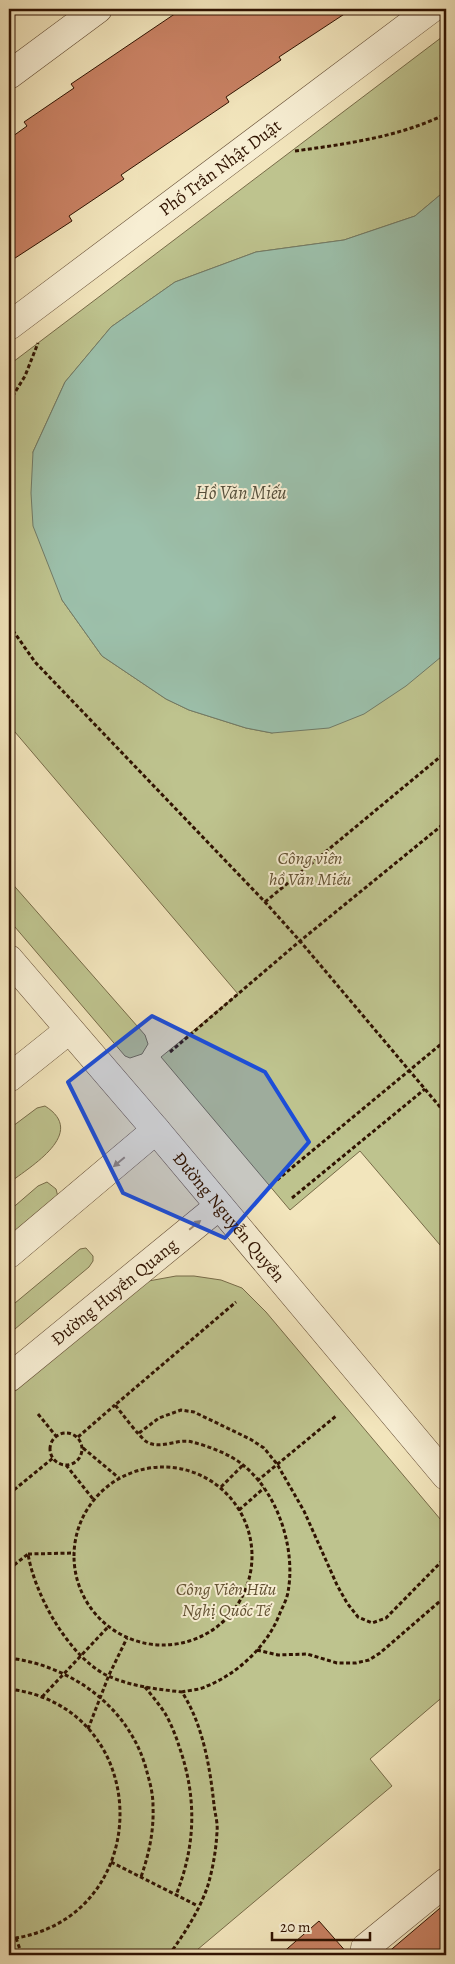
<svg xmlns="http://www.w3.org/2000/svg" width="455" height="1964" font-family="Alegreya,serif">
<style>
.green{fill:#bec38e;stroke:#776b48}
.water{fill:#9cc0ab;stroke:#717b67}
.building{fill:#c88163;stroke:#301301}
.lines{fill:none;stroke-linecap:round;stroke-linejoin:round}
.minor-casing{stroke:#604830;stroke-width:29}
.path{stroke:#301301;stroke-width:3;stroke-dasharray:4 2.5;stroke-linecap:butt}
.minor{stroke:#f7eed3;stroke-width:28}
.oneway{fill:#9d8b74}
.marked{fill:#1d4ed8;fill-opacity:0.2;stroke:#1d4ed8;stroke-width:4;stroke-linejoin:round}
.labels{text-anchor:middle;dominant-baseline:central;stroke-width:4;stroke-linejoin:round;paint-order:stroke}
.street-label{font-size:18px;fill:#301301;stroke:#f7eed3}
.park-label{font-size:18px;font-style:italic;fill:#625132;stroke:#f7eed3}
.water-label{font-size:19px;font-style:italic;fill:#56503c;stroke:#f7eed3}
</style>
<rect width="100%" height="100%" fill="#f2e5bc"/>
<filter id="stains"><feTurbulence type="fractalNoise" baseFrequency=".004" numOctaves="4"/><feColorMatrix values="0 0 0 0 .2 0 0 0 0 .09 0 0 0 0 .02 0 0 0 .5 -.17"/></filter>
<radialGradient id="worn" r=".72"><stop offset=".6" stop-color="#630" stop-opacity="0"/><stop offset="1" stop-color="#630" stop-opacity=".3"/></radialGradient>
<path class="green" d="M 446,34 L 446,190 L 415,216 L 344,240 L 256,252 L 175,282 L 111,327 L 65,382 L 33,452 L 62,600 L 102,656 L 166,699 L 189,710 L 246,728 L 272,733 L 441,657 L 446,649 L 446,1252 L 360,1151 L 290,1210 L 161,1057 L 238,994 L 9,725 L 9,365 Z
M 9,880 L 145,1035 L 148,1044 L 142,1054 L 130,1058 L 125,1056 L 9,920 Z
M 45,1106 C 88,1133 31,1166 9,1183 L 9,1129 L 37,1108 Z
M 47,1182 L 56,1189 L 58,1197 L 9,1242 L 9,1211 L 38,1186 Z
M 86,1248 L 93,1256 L 93,1261 L 89,1267 L 9,1334 L 9,1308 L 80,1249 Z
M 176,1276 L 194,1276 L 221,1280 L 242,1288 L 266,1312 L 446,1526 L 446,1694 L 370,1759 L 392,1786 L 191,1955 L 9,1955 L 9,1393 L 143,1282 Z"/>
<path class="water" d="M 446,190 L 446,649 L 441,657 L 406,686 L 364,714 L 329,728 L 272,733 L 246,728 L 189,710 L 166,699 L 102,656 L 62,600 L 33,526 L 31,493 L 33,452 L 65,382 L 111,327 L 175,282 L 256,252 L 344,240 L 415,216 Z"/>
<path class="building" d="M 182,9 L 352,9 L 279,57 L 281,60 L 226,97 L 229,102 L 121,175 L 124,179 L 69,216 L 72,221 L 9,262 L 9,139 L 27,126 L 24,122 L 74,88 L 71,84 Z
M 446,1903 L 446,1955 L 386,1955 L 386,1954 Z
M 319,1921 L 349,1955 L 280,1955 Z"/>
<g class="lines">
<defs>
<g id="minor">
<path d="M 9,75 L 98,9"/>
<path id="s1" d="M 9,326 L 431,9"/>
<path id="s2" d="M 9,959 L 156,1130 L 446,1476"/>
<path d="M 9,1078 L 69,1030"/>
<path d="M 9,1254 L 156,1130"/>
<path id="s3" d="M 9,1378 L 219,1206"/>
<path d="M 371,1955 L 365,1948 L 446,1882"/>
</g>
</defs>
<use href="#minor" class="minor-casing"/>
<path class="path" d="M 295,151 C 346,144 399,137 446,114
M 9,402 L 25,376 L 38,343
M 9,625 L 35,662 L 265,902 L 300,941 L 446,1114
M 265,902 L 446,752
M 170,1052 L 300,941 L 446,822
M 277,1180 L 446,1040
M 292,1198 L 425,1089
M 38,1414 L 56,1436
M50 1449a16 16 0 1 1 32 0a16 16 0 1 1-32 0Z
M 139,1433 L 159,1418 L 181,1410 L 194,1412 L 250,1439 L 264,1448 L 277,1464 L 304,1511 L 337,1585 L 347,1603 L 358,1617 L 372,1623 L 386,1618 L 446,1557
M 78,1437 L 115,1405
M 83,1448 L 119,1478
M 66,1465 L 93,1499
M74 1556a89 89 0 1 1 178 0a89 89 0 1 1-178 0Z
M 257,1481 L 336,1416
M 221,1487 L 243,1465
M 9,1494 L 53,1458
M 239,1510 L 264,1488
M 28,1554 L 74,1553
M 9,1569 L 28,1554 C 35,1595 67,1653 104,1674 C 128,1686 155,1689 182,1692
M 257,1650 L 278,1655 L 307,1654 L 337,1663 L 356,1663 L 369,1660 L 380,1653 L 446,1596
M 9,1658 C 74,1666 133,1710 148,1776 C 151,1786 153,1796 153,1806 C 154,1831 149,1854 141,1877
M 145,1687 C 152,1696 160,1705 166,1715 C 171,1724 176,1736 179,1746 C 197,1797 196,1845 176,1895
M 9,1689 C 157,1707 157,1921 9,1939
M 42,1697 L 108,1627
M 88,1729 L 109,1675 L 127,1638
M 111,1862 L 198,1906
M 16,1938 L 22,1955
M 169,1955 C 184,1934 200,1910 208,1885 C 213,1868 216,1850 217,1832 C 218,1823 215,1814 214,1805 C 210,1767 203,1725 182,1692 C 190,1690 200,1690 207,1686 C 239,1673 268,1645 280,1613 C 283,1606 287,1599 288,1592 C 296,1549 278,1493 243,1465 C 230,1454 208,1446 192,1442 C 178,1438 161,1450 147,1442 C 139,1437 122,1413 115,1405 L 236,1302"/>
<use href="#minor" class="minor"/>
</g>
<defs><path id="oneway-solid" d="M-6-.8H1V-3.2L6.5 0L1 3.2V.8H-6Z" transform="scale(1.25)"/></defs>
<g class="oneway">
<use href="#oneway-solid" transform="translate(119 1162) rotate(140)"/>
<use href="#oneway-solid" transform="translate(195 1225) rotate(-39)"/>
</g>
<path class="marked" d="M 152,1016 L 265,1072 L 309,1142 L 225,1238 L 123,1193 L 68,1082 Z"/>
<g class="labels">
<g class="street-label">
<text stroke="none"><textPath href="#s1" startOffset="264">Phố Trần Nhật Duật</textPath></text>
<text stroke="none"><textPath href="#s2" startOffset="339">Đường Nguyễn Quyền</textPath></text>
<text stroke="none"><textPath href="#s3" startOffset="136">Đường Huyền Quang</textPath></text>
</g>
<g class="park-label">
<text x="310" y="858">Công viên<tspan x="310" dy="21">hồ Văn Miếu</tspan></text>
<text x="226" y="1589">Công Viên Hữu<tspan x="226" dy="21">Nghị Quốc Tế</tspan></text>
</g>
<g class="water-label">
<text x="241" y="493">Hồ Văn Miếu</text>
</g>
</g>
<rect width="455" height="1964" fill="none" stroke="#f2e5bc" stroke-width="30"/>
<rect x="10" y="10" width="435" height="1944" fill="none" stroke="#301301" stroke-width="2.5"/>
<rect x="15" y="15" width="425" height="1934" fill="none" stroke="#301301"/>
<path d="M272 1932v8h98v-8" fill="none" stroke="#301301" stroke-width="2.5"/>
<text x="280" y="1932" font-size="15" fill="#301301" stroke="#f7eed3" stroke-width="4" paint-order="stroke">20 m</text>
<rect width="100%" height="100%" filter="url(#stains)"/>
<rect width="100%" height="100%" fill="url(#worn)"/>
</svg>
